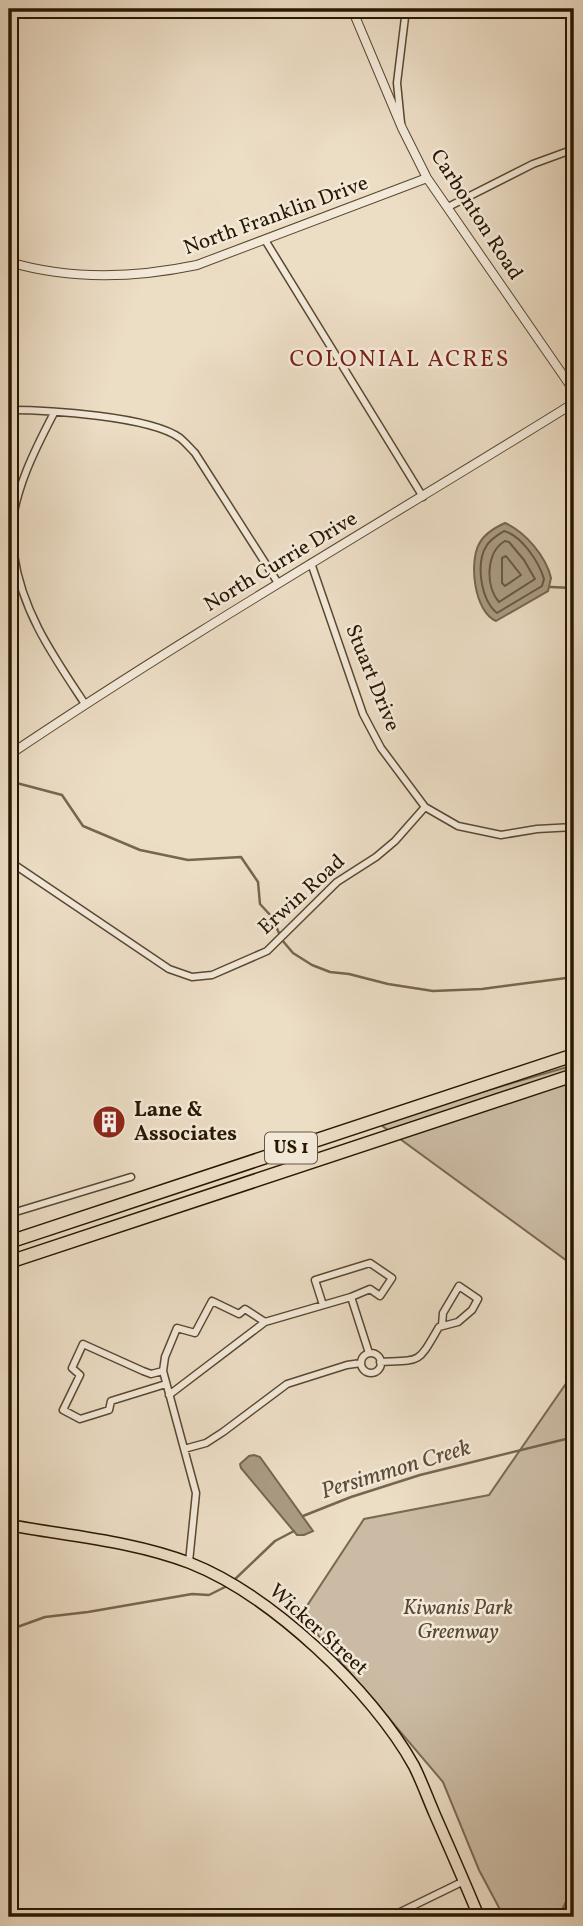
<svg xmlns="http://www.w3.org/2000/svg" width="583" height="1926" font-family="Vollkorn,serif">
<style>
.green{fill:#cbbba4;stroke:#7a6952;stroke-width:2}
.water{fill:#a99a82;stroke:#75664e;stroke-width:2}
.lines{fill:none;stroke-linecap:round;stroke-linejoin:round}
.shore{stroke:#685841;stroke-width:2}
.stream{stroke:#75664e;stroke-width:2.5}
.minor-casing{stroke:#594831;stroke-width:9}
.tertiary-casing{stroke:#594831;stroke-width:10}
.primary-casing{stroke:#281700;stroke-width:13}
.motorway-casing{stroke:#281700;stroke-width:15}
.minor{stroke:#f3e9d9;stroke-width:6}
.tertiary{stroke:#f3e9d9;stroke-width:8}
.primary{stroke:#ecddc5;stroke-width:10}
.motorway{stroke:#ecddc5;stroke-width:12}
.labels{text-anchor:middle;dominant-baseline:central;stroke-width:5;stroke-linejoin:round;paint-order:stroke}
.shield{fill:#f3e9d9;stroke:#655641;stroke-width:2}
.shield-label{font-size:19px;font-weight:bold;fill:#281700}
.street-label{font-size:21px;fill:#281700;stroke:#f3e9d9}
.poi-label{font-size:21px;font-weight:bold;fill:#281700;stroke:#f3e9d9;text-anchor:start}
.park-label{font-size:21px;font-style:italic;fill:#594831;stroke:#f3e9d9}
.neighbourhood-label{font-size:23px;letter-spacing:2px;fill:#7a1f14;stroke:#f3e9d9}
.water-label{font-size:23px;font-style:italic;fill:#5c4b34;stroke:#f3e9d9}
</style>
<rect width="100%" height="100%" fill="#ecddc5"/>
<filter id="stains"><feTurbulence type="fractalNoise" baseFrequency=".00286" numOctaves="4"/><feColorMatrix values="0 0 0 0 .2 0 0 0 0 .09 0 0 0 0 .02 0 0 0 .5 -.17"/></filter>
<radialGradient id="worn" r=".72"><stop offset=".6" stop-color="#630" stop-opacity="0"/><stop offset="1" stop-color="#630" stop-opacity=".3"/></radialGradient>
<path class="green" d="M 574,1065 L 574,1266 L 381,1125 L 444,1103 Z
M 574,1372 L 574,1917 L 504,1917 L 479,1870 L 443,1782 L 301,1615 L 364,1519 L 489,1495 Z"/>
<path class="water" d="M 505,523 C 525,532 546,556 551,578 L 548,591 L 496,621 C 474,611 469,563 479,544 C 484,534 496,527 505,523 Z
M 254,1455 L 260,1457 L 313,1531 L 304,1535 L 297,1535 L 241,1468 L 240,1464 L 249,1456 Z"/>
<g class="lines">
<path class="shore" d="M 504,531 C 522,536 539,562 544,579 L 542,586 L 497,613 C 481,600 475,563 487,545 C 491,539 498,535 504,531 Z
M 505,541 L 509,542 L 524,560 L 535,579 L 499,602 C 485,586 486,552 505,541 Z
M 506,556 L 521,575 L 505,586 L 502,583 L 502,558 Z"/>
<path class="stream" d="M 550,587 L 574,588
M 9,781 L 62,795 L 83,826 L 140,850 L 188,860 L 241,857 L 258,882 L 260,904 L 272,917 L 282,940 L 293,953 L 312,965 L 330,972 L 349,974 L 388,984 L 433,991 L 482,989 L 574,977
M 303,1516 L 351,1497 L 420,1475 L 574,1437
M 232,1582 L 275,1541 L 294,1531
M 9,1630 L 45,1617 L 88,1612 L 192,1594 L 209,1595 L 227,1586
M 559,1917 L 574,1885"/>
<defs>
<path id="minor" d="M 547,9 L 574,14
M 401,123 L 397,83 L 406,9
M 448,207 L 533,164 L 574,149
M 265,240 L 423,497
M 9,410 C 47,410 150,416 180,438 C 185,442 190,448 195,453 L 278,583
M 54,413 C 34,451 14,491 11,534 C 11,541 13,548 14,555 C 22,612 54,657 85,704
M 311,563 L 363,714 L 381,748 L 425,807 L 458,826 L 501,835 L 537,829 L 574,827
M 9,861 L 169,969 L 192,977 L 212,975 L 267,951 L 337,882 L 376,857 L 395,841 L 425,807
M 9,1214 L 131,1177
M 351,1297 L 369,1353
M361 1363a10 10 0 1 1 20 0a10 10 0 1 1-20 0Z
M 380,1362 C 423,1360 417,1364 439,1327 L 458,1322 L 472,1310 L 478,1299 L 459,1286 L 443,1313 L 442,1325
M 163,1371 L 151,1374 L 143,1371 L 83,1344 L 72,1368 L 80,1375 L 63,1410 L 80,1419 L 109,1410 L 111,1401 L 166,1384
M 169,1395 L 265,1322 L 351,1297 L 370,1289 L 380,1296 L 392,1278 L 370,1263 L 315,1280 L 323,1305
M 184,1449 L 206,1443 L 223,1432 L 287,1384 L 347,1365 L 361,1363
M 189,1562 L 196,1493 L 163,1371 L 165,1357 L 177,1328 L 195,1333 L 212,1301 L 239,1314 L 245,1309 L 265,1322
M 390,1917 L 464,1881"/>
<path id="tertiary" d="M 352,9 L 402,128 L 427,178 L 574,391
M 9,262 C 70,280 135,278 197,265 L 427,178
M 9,755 C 193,631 386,520 574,403"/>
<path id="primary" d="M 9,1525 C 69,1536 133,1541 190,1563 C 271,1595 372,1690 414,1766 C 422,1782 428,1799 435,1815 C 450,1849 465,1883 479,1917"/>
<path id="motorway" d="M 9,1242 L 574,1055
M 9,1262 L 574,1075"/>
</defs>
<use href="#minor" class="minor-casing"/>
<use href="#tertiary" class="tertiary-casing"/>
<use href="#primary" class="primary-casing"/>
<use href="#motorway" class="motorway-casing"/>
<use href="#minor" class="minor"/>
<use href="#tertiary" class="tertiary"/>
<use href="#primary" class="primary"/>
<use href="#motorway" class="motorway"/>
</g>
<defs>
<symbol id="building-disc" viewBox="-11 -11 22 22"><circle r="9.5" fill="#8f2418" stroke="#f3e9d9"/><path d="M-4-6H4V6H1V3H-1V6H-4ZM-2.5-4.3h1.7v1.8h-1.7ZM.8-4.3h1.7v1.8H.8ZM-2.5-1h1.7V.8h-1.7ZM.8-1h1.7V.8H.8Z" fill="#fff"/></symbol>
</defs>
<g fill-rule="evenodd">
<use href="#building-disc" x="90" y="1103" width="38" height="38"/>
</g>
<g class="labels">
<rect class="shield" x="265" y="1132.5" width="52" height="31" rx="5"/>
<g class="shield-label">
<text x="291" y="1148">US 1</text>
</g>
<g class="street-label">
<text transform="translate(476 215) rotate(57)">Carbonton Road</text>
<text transform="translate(276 216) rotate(-20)">North Franklin Drive</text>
<text transform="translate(281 562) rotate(-31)">North Currie Drive</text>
<text transform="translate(372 678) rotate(68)">Stuart Drive</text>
<text transform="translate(302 895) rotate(-42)">Erwin Road</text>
<text transform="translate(318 1630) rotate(42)">Wicker Street</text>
</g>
<g class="poi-label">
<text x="134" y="1110">Lane &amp;<tspan x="134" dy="24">Associates</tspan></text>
</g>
<g class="park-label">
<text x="458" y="1608">Kiwanis Park<tspan x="458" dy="24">Greenway</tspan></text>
</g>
<g class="neighbourhood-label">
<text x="400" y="360">COLONIAL ACRES</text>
</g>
<g class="water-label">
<text transform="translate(396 1470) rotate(-17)">Persimmon Creek</text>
</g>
</g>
<rect width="583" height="1926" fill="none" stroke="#ecddc5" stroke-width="35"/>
<rect x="10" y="10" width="562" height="1905" fill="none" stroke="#281700" stroke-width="3.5"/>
<rect x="18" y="18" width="548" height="1891" fill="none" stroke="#281700" stroke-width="2"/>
<rect width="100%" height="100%" filter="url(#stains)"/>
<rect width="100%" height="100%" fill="url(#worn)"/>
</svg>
